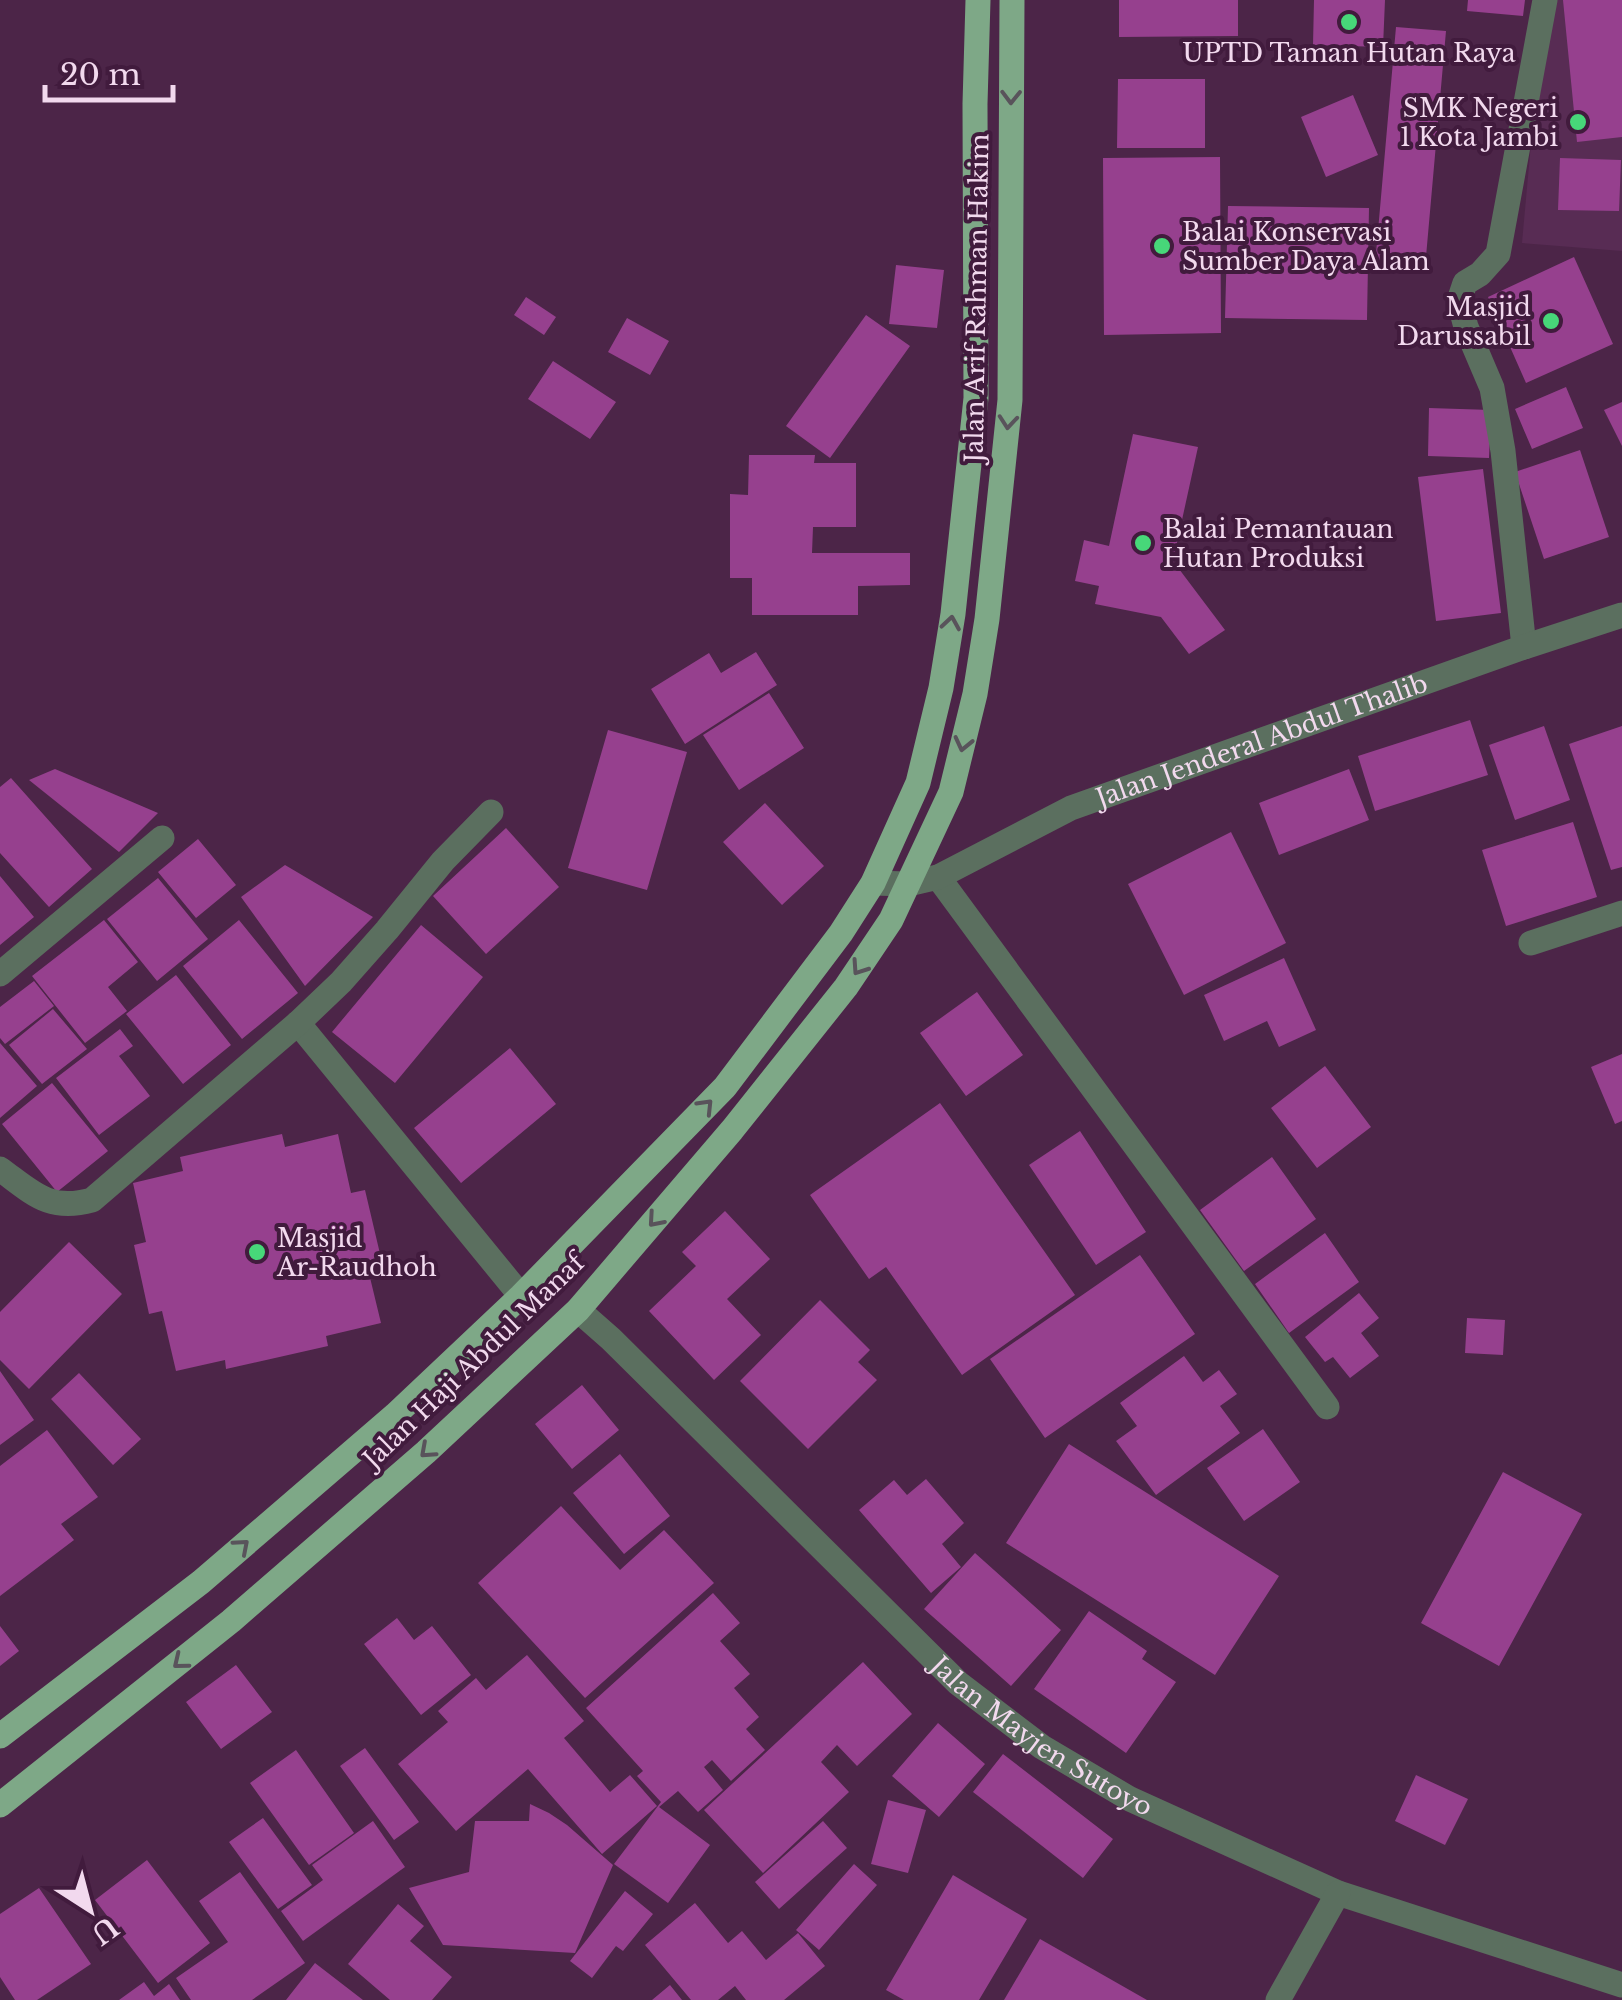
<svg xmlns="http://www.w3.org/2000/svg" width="1622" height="2000" font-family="'Libre Baskerville',serif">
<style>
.built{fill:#582c54}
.building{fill:#96408e}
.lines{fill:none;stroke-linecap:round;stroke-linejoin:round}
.minor{stroke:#5b6f5f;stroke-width:25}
.major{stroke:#7ea887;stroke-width:25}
.oneway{stroke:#59535b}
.poi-dot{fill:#47d779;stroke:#411b3d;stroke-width:4}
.labels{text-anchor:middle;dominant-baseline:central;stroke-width:8;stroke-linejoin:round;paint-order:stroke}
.poi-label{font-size:25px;fill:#f2d9ee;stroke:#411b3d;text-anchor:start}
.street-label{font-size:25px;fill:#f2d9ee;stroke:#411b3d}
</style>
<rect width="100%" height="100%" fill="#4c2548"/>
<path class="built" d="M 1544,0 L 1622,0 L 1622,251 L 1522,243 Z"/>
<path class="building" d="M 1119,0 L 1238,0 L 1238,36 L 1119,37 Z
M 1314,0 L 1385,0 L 1383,47 L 1313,45 Z
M 1468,0 L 1525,0 L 1523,16 L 1467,11 Z
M 1563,0 L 1622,0 L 1622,137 L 1577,142 Z
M 1396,27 L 1446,31 L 1425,268 L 1375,265 Z
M 1118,79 L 1205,79 L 1205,148 L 1117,148 Z
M 1353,95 L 1378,155 L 1326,177 L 1301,117 Z
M 1220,157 L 1221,333 L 1104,335 L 1103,158 Z
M 1560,158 L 1621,160 L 1619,211 L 1558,210 Z
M 1228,206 L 1369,208 L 1367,320 L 1225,318 Z
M 1574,257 L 1613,344 L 1526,383 L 1488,297 Z
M 896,265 L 944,270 L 937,328 L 889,324 Z
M 526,297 L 556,317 L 544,335 L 514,315 Z
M 866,315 L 910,346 L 830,458 L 786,426 Z
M 627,318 L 669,341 L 650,375 L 608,352 Z
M 553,361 L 616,402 L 590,439 L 528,399 Z
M 1566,387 L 1583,428 L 1532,449 L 1515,409 Z
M 1622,402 L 1622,446 L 1604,410 Z
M 1429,408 L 1491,410 L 1489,458 L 1428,456 Z
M 1133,434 L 1198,447 L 1173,561 L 1225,630 L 1189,654 L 1161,617 L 1095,604 L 1099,586 L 1075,581 L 1084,540 L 1109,546 Z
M 1580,450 L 1609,537 L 1544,559 L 1515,472 Z
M 749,455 L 815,455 L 814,463 L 856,463 L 856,527 L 813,527 L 812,553 L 910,553 L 910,585 L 858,586 L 858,615 L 752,615 L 752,578 L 730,578 L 730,494 L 748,495 Z
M 1483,469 L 1501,613 L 1436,621 L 1418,477 Z
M 756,652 L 777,685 L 685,744 L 651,689 L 709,653 L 721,673 Z
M 769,693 L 804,748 L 739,790 L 703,735 Z
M 1470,720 L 1488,775 L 1375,811 L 1358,756 Z
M 1544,726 L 1570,800 L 1515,820 L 1489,745 Z
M 1622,726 L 1622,867 L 1611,870 L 1569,744 Z
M 608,730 L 687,752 L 647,890 L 568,868 Z
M 55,769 L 158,813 L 119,852 L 29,780 Z
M 1349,769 L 1369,820 L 1279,855 L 1259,803 Z
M 11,778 L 92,869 L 49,907 L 0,853 L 0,787 Z
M 765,803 L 824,866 L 782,905 L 723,842 Z
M 1573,822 L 1597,897 L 1506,926 L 1482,850 Z
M 506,828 L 559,887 L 486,954 L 433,896 Z
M 1231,832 L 1286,943 L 1184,995 L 1128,884 Z
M 198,839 L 236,885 L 196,918 L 158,872 Z
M 285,865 L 373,917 L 305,986 L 241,897 Z
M 0,876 L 34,917 L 0,945 Z
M 158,878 L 208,939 L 157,981 L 107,919 Z
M 104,920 L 138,962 L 108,987 L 127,1011 L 85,1043 L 32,976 Z
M 239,920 L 298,993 L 242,1039 L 183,966 Z
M 421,925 L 483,977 L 395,1083 L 332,1032 Z
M 1284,958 L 1316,1030 L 1279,1047 L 1267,1021 L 1224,1041 L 1204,995 Z
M 176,975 L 231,1045 L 183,1084 L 126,1014 Z
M 34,981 L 54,1006 L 5,1044 L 0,1038 L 0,1007 Z
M 977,992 L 1023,1055 L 966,1096 L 920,1033 Z
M 53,1009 L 87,1049 L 42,1084 L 9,1045 Z
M 120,1029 L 133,1046 L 119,1056 L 150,1096 L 99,1135 L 56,1078 Z
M 0,1043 L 37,1086 L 0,1118 Z
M 510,1048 L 556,1104 L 461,1183 L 414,1128 Z
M 1622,1054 L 1622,1121 L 1615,1124 L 1591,1067 Z
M 1325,1066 L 1371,1127 L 1317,1168 L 1271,1108 Z
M 52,1083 L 108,1151 L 57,1192 L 2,1124 Z
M 940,1103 L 1075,1295 L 962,1375 L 886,1267 L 869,1279 L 810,1195 Z
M 1080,1131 L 1146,1232 L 1096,1265 L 1029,1165 Z
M 282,1134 L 285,1147 L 338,1134 L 351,1193 L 365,1190 L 381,1258 L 366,1261 L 381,1323 L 326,1336 L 328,1346 L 226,1369 L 225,1360 L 176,1371 L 162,1311 L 149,1314 L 134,1245 L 146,1242 L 133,1183 L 183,1171 L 180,1157 Z
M 1272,1157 L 1316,1219 L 1244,1271 L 1200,1210 Z
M 725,1211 L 770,1259 L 727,1299 L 761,1335 L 714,1380 L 649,1311 L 696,1266 L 682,1252 Z
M 1325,1233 L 1359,1282 L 1289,1333 L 1255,1284 Z
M 69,1242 L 122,1294 L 29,1389 L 0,1360 L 0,1312 Z
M 1140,1255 L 1195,1334 L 1045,1438 L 990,1359 Z
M 1359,1293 L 1379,1318 L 1361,1333 L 1379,1356 L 1350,1378 L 1333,1357 L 1325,1362 L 1305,1337 Z
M 820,1300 L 870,1350 L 858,1362 L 877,1380 L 808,1449 L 740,1381 Z
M 1467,1318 L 1505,1320 L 1503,1355 L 1465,1353 Z
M 1184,1356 L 1203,1382 L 1219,1370 L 1237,1394 L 1220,1406 L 1240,1433 L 1156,1495 L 1116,1441 L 1137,1426 L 1120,1403 Z
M 0,1371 L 34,1420 L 0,1445 Z
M 79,1373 L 141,1439 L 113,1465 L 51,1399 Z
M 582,1385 L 619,1430 L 572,1469 L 535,1424 Z
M 1263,1429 L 1300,1482 L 1244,1521 L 1207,1468 Z
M 47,1430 L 98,1497 L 61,1524 L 74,1540 L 0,1596 L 0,1466 Z
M 1069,1444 L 1279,1576 L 1215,1675 L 1006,1543 Z
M 620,1454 L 670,1516 L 624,1554 L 573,1493 Z
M 1503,1472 L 1582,1514 L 1499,1666 L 1421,1623 Z
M 926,1479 L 964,1523 L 942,1544 L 961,1567 L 931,1593 L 859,1510 L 894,1480 L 907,1495 Z
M 561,1506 L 620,1570 L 664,1530 L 714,1583 L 585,1698 L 478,1583 Z
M 975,1553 L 1061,1630 L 1011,1686 L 924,1609 Z
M 713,1593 L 740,1623 L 720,1641 L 750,1674 L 734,1688 L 759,1717 L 746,1729 L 765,1750 L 731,1781 L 712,1760 L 704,1767 L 723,1790 L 698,1812 L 678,1791 L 659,1807 L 710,1845 L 668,1903 L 614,1864 L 661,1802 L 637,1776 L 643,1771 L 586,1708 Z
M 1089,1611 L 1147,1651 L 1142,1659 L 1176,1682 L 1126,1753 L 1034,1689 Z
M 397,1618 L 414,1640 L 432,1626 L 471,1675 L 421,1715 L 364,1644 Z
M 0,1626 L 19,1651 L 0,1666 Z
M 527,1655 L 584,1721 L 564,1738 L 610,1792 L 630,1775 L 657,1806 L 602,1854 L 528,1769 L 456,1831 L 398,1764 L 448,1722 L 438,1711 L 476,1678 L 486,1690 Z
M 863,1662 L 912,1714 L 857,1766 L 837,1745 L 821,1762 L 849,1792 L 763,1873 L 704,1810 Z
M 236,1665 L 272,1712 L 221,1749 L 186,1702 Z
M 938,1723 L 985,1764 L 939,1817 L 892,1776 Z
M 365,1748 L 419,1822 L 394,1840 L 340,1766 Z
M 296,1750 L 354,1833 L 309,1865 L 250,1783 Z
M 1003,1754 L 1113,1839 L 1083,1878 L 973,1792 Z
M 1416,1775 L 1468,1799 L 1445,1845 L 1395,1821 Z
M 888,1800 L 926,1810 L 908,1873 L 871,1864 Z
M 530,1804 L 549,1813 L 567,1825 L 613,1865 L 575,1953 L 443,1945 L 409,1888 L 469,1872 L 475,1821 L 529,1821 Z
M 263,1818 L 312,1885 L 278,1909 L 229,1842 Z
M 373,1821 L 405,1867 L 303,1941 L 281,1911 L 323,1880 L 312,1865 Z
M 823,1821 L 847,1848 L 779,1909 L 755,1882 Z
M 147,1860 L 210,1943 L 158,1983 L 95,1900 Z
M 854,1864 L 877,1885 L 819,1950 L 796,1930 Z
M 240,1872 L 305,1963 L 252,2000 L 191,2000 L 176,1978 L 228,1942 L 199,1901 Z
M 953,1875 L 1027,1919 L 979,2000 L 904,2000 L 886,1990 Z
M 39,1888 L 91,1964 L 37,2000 L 15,2000 L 0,1977 L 0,1914 Z
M 625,1891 L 653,1914 L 623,1951 L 616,1946 L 592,1978 L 570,1961 Z
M 695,1903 L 728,1943 L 742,1931 L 766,1960 L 798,1933 L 825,1966 L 784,2000 L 746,2000 L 735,1986 L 718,2000 L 691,2000 L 645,1945 Z
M 398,1904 L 424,1926 L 410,1941 L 452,1977 L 432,2000 L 390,2000 L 348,1964 Z
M 1040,1939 L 1147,2000 L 1004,2000 Z
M 315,1963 L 363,2000 L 286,2000 Z
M 144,1982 L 154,1996 L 169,1984 L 180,2000 L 119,2000 Z
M 670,1985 L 682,2000 L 652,2000 Z"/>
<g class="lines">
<g class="minor">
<path d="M 1524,647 L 1503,451 L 1492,388 L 1466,327 L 1459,301 L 1465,283 L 1480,274 L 1498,254 L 1545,0"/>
<path d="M 938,877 L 1327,1407"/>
<path id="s1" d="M 873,883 L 908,884 L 938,877 L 1071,808 L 1524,647 L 1622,615"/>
<path d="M 1531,943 L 1622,913"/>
<path d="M 0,974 L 162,838"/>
<path d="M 298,1023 L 521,1296"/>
<path d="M 0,1169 C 33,1193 49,1212 92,1200 L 298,1023 L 341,982 L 387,930 L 443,861 L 491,812"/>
<path id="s2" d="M 578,1310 L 611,1339 L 958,1683 L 1042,1747 L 1130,1799 L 1338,1893 L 1622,1985"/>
<path d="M 1278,2000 L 1338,1893"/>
</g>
<path class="major" d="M 0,1736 L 201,1582 L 395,1415 L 521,1296 L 725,1087 L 841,933 L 873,883 L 918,783 L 941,688 L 953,614 L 976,398 L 975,104 L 978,0
M 0,1805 L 231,1621 L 426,1452 L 578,1310 L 732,1130 L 846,987 L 891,920 L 951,792 L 975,694 L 987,619 L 1010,400 L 1012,0"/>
</g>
<defs><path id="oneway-chevron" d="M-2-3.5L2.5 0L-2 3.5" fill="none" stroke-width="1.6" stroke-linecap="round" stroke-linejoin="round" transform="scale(2.5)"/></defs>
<g class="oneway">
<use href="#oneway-chevron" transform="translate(1011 97) rotate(91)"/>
<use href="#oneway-chevron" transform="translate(1008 422) rotate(95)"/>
<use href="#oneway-chevron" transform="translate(951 623) rotate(-81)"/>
<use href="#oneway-chevron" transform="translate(963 744) rotate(103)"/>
<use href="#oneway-chevron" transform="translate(859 968) rotate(124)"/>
<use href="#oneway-chevron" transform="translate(706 1106) rotate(-46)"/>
<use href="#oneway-chevron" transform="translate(655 1220) rotate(131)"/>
<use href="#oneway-chevron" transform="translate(427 1451) rotate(138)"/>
<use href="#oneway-chevron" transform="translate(242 1546) rotate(-41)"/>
<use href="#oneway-chevron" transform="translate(180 1662) rotate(141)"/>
</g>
<g class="poi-dot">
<circle cx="1349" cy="22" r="10"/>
<circle cx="1578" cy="122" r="10"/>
<circle cx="1162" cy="246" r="10"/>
<circle cx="1551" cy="321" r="10"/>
<circle cx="1143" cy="543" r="10"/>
<circle cx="257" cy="1252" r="10"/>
</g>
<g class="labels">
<g class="poi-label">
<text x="1349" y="53" text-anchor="middle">UPTD Taman Hutan Raya</text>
<text x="1558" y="108" text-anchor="end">SMK Negeri<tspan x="1558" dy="29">1 Kota Jambi</tspan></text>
<text x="1182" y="232">Balai Konservasi<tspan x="1182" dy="29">Sumber Daya Alam</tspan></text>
<text x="1531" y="307" text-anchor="end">Masjid<tspan x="1531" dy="29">Darussabil</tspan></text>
<text x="1163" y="529">Balai Pemantauan<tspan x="1163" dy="29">Hutan Produksi</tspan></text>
<text x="277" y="1238">Masjid<tspan x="277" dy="29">Ar-Raudhoh</tspan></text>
</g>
<g class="street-label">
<text transform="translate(977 298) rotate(-89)">Jalan Arif Rahman Hakim</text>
<text stroke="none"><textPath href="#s1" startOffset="418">Jalan Jenderal Abdul Thalib</textPath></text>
<text transform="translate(474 1361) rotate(-44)">Jalan Haji Abdul Manaf</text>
<text stroke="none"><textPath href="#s2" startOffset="632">Jalan Mayjen Sutoyo</textPath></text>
</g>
</g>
<g transform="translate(90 1910) rotate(144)" stroke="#411b3d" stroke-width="8" paint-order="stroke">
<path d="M0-8L18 38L0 25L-18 38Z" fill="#f2d9ee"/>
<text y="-15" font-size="28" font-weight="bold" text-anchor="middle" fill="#f2d9ee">U</text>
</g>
<path d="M45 85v15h128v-15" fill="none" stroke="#f2d9ee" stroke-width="5"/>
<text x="60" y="85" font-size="30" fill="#f2d9ee" stroke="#411b3d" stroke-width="8" paint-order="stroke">20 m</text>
</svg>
